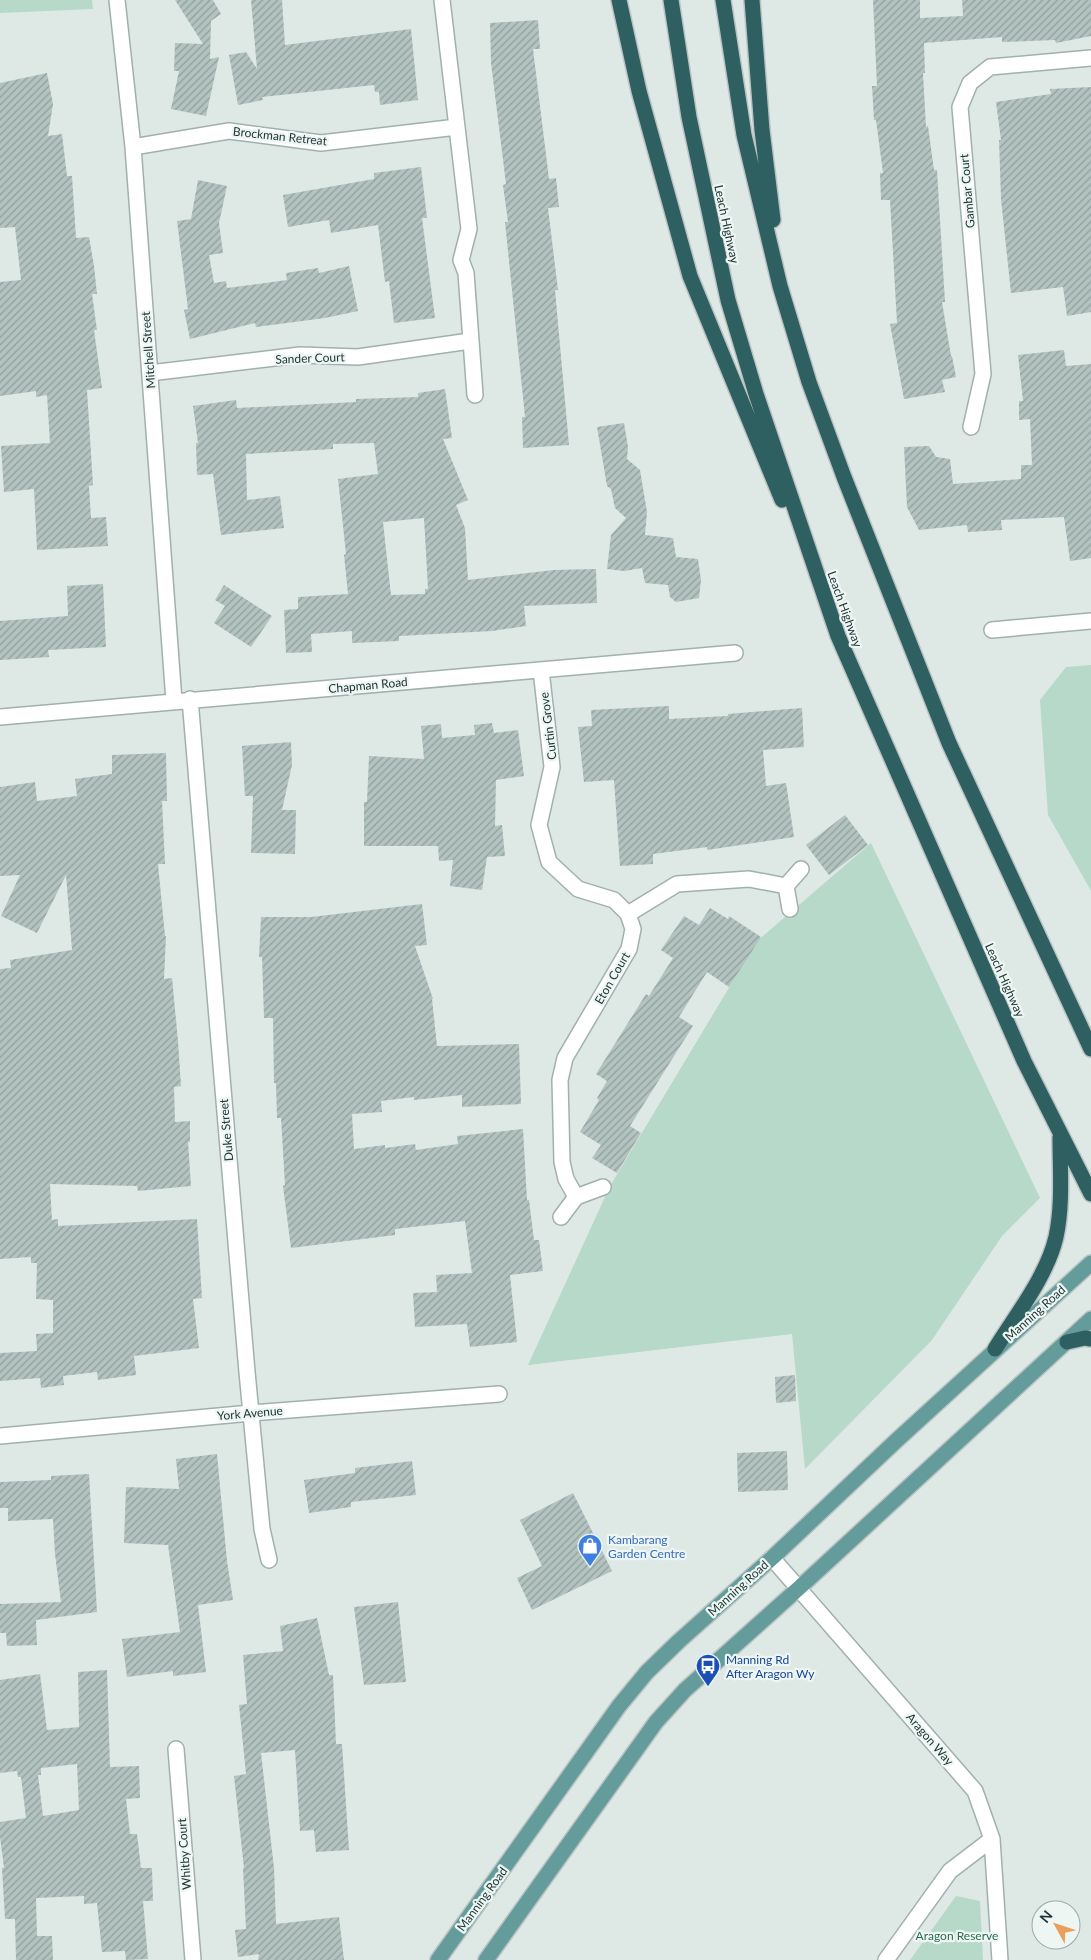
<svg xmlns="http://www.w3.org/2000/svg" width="1091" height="1960" font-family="Lato,sans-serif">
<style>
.park{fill:#b7d9c9}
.building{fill:url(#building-hatch);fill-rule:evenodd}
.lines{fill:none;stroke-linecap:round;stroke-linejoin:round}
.minor-casing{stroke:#a1b0ae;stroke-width:18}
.major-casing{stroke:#bcc3c3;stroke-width:18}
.highway-casing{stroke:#bcc3c3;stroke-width:18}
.minor{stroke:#fff;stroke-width:15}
.major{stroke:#649c9b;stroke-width:15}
.highway{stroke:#2e5f61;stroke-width:15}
.labels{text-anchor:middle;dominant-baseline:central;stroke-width:4.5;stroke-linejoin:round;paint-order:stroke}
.street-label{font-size:12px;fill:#203736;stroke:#eef6f4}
.shop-label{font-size:12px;fill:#366cbe;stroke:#eef6f4;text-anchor:start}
.transit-label{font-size:12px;fill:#164399;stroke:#eef6f4;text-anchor:start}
.park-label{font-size:12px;fill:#2d6b54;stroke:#eef6f4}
</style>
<defs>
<pattern id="building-hatch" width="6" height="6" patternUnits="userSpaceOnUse" patternTransform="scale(1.25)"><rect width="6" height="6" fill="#b3c3c0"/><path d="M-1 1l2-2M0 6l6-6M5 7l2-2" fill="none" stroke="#919f9d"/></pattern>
</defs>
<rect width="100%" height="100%" fill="#dee9e6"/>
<path class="park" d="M 0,0 L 92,0 L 93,9 L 0,13 Z
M 1091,665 L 1091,891 L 1048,815 L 1040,700 L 1066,667 Z
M 871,843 L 1040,1198 L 1002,1236 L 932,1340 L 805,1469 L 792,1334 L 528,1365 L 610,1186 L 757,941 Z
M 956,1896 L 980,1901 L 983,1960 L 910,1960 Z"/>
<path class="building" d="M 175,0 L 213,0 L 221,14 L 211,21 L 210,59 L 219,57 L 206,116 L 171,109 L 179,71 L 174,71 L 175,43 L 203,44 Z
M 251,0 L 282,0 L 285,45 L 411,29 L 418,100 L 380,105 L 379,92 L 375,92 L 374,85 L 262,97 L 263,100 L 238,105 L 229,55 L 246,52 L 257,69 Z
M 873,0 L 920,0 L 920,18 L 963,16 L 962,0 L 1091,0 L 1091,36 L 1056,43 L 1055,40 L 1002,42 L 1002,37 L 924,43 L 925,73 L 923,73 L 926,127 L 928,126 L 934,170 L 937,170 L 945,302 L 942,302 L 951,356 L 952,356 L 956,377 L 942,380 L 945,392 L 904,399 L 890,324 L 897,323 L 890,200 L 881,200 L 880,173 L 883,173 L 876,120 L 874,120 L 872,86 L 877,86 Z
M 538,20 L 540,49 L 533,49 L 549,179 L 556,178 L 559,207 L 548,208 L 558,290 L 555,290 L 569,445 L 523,448 L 522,417 L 525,417 L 505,222 L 508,222 L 503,185 L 506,184 L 491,63 L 490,23 Z
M 47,73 L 53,104 L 48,136 L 62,134 L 67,176 L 72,176 L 76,238 L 89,237 L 94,266 L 97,294 L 92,294 L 97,330 L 94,330 L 102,388 L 87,390 L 93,485 L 89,486 L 91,518 L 106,517 L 108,546 L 37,550 L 34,489 L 4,492 L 1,446 L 50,443 L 47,395 L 36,397 L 36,391 L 0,396 L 0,282 L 21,280 L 15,227 L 0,228 L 0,83 Z
M 1091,87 L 1091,312 L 1067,316 L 1063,287 L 1011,293 L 1001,199 L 999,140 L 1001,140 L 996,102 L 1051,94 L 1050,89 Z
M 421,167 L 427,218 L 422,218 L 435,318 L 394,323 L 389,281 L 385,282 L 378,225 L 331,233 L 329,220 L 288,227 L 283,195 L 374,179 L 374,173 Z
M 198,180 L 227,186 L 219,223 L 223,253 L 209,255 L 214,283 L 226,281 L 227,288 L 287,280 L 286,273 L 318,268 L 319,273 L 349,266 L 358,311 L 325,318 L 256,327 L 255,323 L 190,339 L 184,310 L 188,309 L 177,221 L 191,219 Z
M 1064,350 L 1066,366 L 1091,364 L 1091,558 L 1070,561 L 1064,517 L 1001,520 L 1002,530 L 968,532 L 967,525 L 919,530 L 907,507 L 904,447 L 929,446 L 936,457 L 950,459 L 953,484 L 1021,479 L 1021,465 L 1032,465 L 1030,419 L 1019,420 L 1019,401 L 1023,401 L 1018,355 Z
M 445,389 L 452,438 L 443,439 L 468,500 L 456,505 L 465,528 L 468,580 L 554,570 L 596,569 L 597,603 L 524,606 L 526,626 L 492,631 L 399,636 L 399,641 L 352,643 L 352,631 L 311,634 L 312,652 L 286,653 L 284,610 L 298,609 L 298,597 L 348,594 L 344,555 L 346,554 L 338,479 L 378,474 L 374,443 L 333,444 L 333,449 L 246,454 L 247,500 L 280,496 L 284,528 L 221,535 L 213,474 L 197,475 L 196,443 L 198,443 L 193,406 L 236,400 L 237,408 L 356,402 L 356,399 L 418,397 L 418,393 ZM 424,518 L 428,589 L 425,589 L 425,594 L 391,595 L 383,522 Z
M 624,423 L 628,447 L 627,459 L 640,470 L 647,512 L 645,535 L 673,538 L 676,557 L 698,559 L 701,580 L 699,598 L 676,602 L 670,597 L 668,585 L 645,583 L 642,568 L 624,571 L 607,569 L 611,535 L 626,518 L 615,508 L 611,489 L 607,486 L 597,427 Z
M 103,584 L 106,647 L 48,650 L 49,657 L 0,660 L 0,621 L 68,616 L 67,586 Z
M 224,585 L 272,616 L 251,647 L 214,623 L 225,606 L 215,600 Z
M 669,706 L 669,719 L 728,716 L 728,714 L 802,708 L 804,747 L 763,750 L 766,786 L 786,783 L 794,837 L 707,850 L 707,847 L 653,854 L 653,864 L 620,866 L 614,780 L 584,782 L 578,727 L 592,726 L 591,710 Z
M 492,723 L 494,733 L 518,730 L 524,776 L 496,780 L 495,826 L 502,825 L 505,856 L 487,857 L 482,890 L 450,886 L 453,860 L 439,861 L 438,846 L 364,846 L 364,802 L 367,802 L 369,756 L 424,759 L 421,726 L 441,724 L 442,738 L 475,735 L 474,725 Z
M 291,742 L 292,765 L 282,810 L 296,810 L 295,854 L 251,853 L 253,796 L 245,796 L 242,746 Z
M 166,753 L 167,801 L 162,801 L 165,864 L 158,864 L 165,936 L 166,936 L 164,979 L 172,978 L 178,1041 L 181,1086 L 174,1087 L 175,1122 L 190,1121 L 190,1142 L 188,1142 L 191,1186 L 138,1191 L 137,1186 L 50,1184 L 52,1220 L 58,1219 L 58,1226 L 197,1219 L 202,1298 L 193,1299 L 199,1348 L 134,1356 L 136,1375 L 98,1380 L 97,1372 L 63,1376 L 64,1385 L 41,1388 L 40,1378 L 0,1381 L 0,1353 L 37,1351 L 36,1334 L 53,1333 L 53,1300 L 36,1299 L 37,1263 L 31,1263 L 31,1257 L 0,1259 L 0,969 L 11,968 L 10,960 L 72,950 L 66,875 L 37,933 L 1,916 L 20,875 L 0,876 L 0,787 L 35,782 L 37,801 L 77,796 L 75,779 L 112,774 L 112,755 Z
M 845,815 L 868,845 L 829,875 L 806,845 Z
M 422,904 L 427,945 L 415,946 L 433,999 L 432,999 L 437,1046 L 519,1044 L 521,1104 L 462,1107 L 462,1095 L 414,1100 L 414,1097 L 381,1101 L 382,1112 L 352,1114 L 354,1149 L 385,1145 L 385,1148 L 415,1144 L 416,1150 L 458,1144 L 457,1136 L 523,1129 L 527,1200 L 529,1200 L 534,1240 L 539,1240 L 543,1271 L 510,1275 L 517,1342 L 470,1347 L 467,1324 L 415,1327 L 413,1293 L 437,1292 L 436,1275 L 472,1273 L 465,1221 L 395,1229 L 395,1235 L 291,1248 L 283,1186 L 285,1185 L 281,1118 L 277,1118 L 276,1083 L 274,1083 L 273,1018 L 264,1018 L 262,957 L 259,957 L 261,917 L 311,917 Z
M 710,908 L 728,919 L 729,916 L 761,937 L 729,987 L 707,972 L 679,1017 L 693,1026 L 630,1126 L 641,1133 L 617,1173 L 592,1158 L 601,1145 L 580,1132 L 599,1100 L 597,1098 L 607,1081 L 596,1074 L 646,994 L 649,996 L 673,958 L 661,950 L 684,916 L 699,925 Z
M 795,1375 L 796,1401 L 776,1403 L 775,1377 Z
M 787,1451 L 788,1490 L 738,1492 L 737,1453 Z
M 217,1454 L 227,1561 L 233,1600 L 198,1605 L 206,1672 L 173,1676 L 173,1671 L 127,1677 L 122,1639 L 180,1632 L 168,1545 L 124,1543 L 126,1487 L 179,1489 L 176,1459 Z
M 412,1461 L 416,1495 L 351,1502 L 351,1507 L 309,1513 L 304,1480 L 355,1473 L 355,1468 Z
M 89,1474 L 97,1612 L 36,1620 L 37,1645 L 7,1646 L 6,1633 L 0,1633 L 0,1604 L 61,1602 L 55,1554 L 53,1519 L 8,1521 L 8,1508 L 0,1508 L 0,1482 L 51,1480 L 51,1476 Z
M 573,1493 L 612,1571 L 532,1610 L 517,1578 L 542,1566 L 520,1520 Z
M 398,1602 L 406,1682 L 364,1685 L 354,1607 Z
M 317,1618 L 329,1675 L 333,1675 L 336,1744 L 342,1744 L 349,1850 L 316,1852 L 314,1830 L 300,1831 L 295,1750 L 261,1753 L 274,1868 L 276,1924 L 339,1917 L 344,1960 L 258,1960 L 259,1954 L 238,1957 L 235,1930 L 246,1929 L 243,1868 L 244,1868 L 234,1776 L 246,1774 L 239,1705 L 247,1704 L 243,1655 L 283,1651 L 280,1626 Z
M 107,1670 L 110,1767 L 139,1766 L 140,1798 L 126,1799 L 130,1834 L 137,1834 L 141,1868 L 152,1868 L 153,1901 L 143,1901 L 148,1959 L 126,1960 L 125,1951 L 102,1952 L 97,1903 L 84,1904 L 84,1896 L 36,1898 L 37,1936 L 52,1936 L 53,1960 L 16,1960 L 15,1919 L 5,1919 L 2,1868 L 4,1868 L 0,1837 L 0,1822 L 26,1818 L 21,1777 L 18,1777 L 17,1771 L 0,1773 L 0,1680 L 40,1674 L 47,1730 L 79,1727 L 78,1672 ZM 77,1764 L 79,1810 L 43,1816 L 38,1775 L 41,1775 L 41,1768 Z"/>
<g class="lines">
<defs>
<path id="minor" d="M 117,0 L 133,147 L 174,701
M 442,0 L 469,229 L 461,260 L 466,273 L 475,395
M 133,147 L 229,131 L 321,143 L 457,127
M 150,373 L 300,355 L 358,357 L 470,341
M 971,427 L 983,374 L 960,107 L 970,83 L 990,67 L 1091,58
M 992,630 L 1091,621
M 541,670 L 552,767 L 539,825 L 549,862 L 578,889 L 614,900 L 628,914 L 633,929 L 629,949 L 565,1058 L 560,1080 L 562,1162 L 566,1179 L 576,1197
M 190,699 L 247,1372 L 262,1529 L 269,1560
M 0,717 L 735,653
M 790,909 L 786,886 L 801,869
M 628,914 L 677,884 L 749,879 L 786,886
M 561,1217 L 576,1197 L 603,1187
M 0,1436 L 251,1413 L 499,1394
M 772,1558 L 975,1791 L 992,1839 L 1000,1960
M 176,1749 L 193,1960
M 886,1960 L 950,1871 L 992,1839"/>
<path id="major" d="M 438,1960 L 619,1706 L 647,1672 L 679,1641 L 772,1558 L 897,1440 L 1091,1263
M 486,1960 L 656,1722 L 685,1690 L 799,1588 L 1091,1319"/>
<path id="highway" d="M 619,0 L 639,91 L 690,276 L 782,500
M 671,0 L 689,117 L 728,300 L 756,394 L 838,636 L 1024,1061 L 1091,1194
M 723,0 L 744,135 L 780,286 L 809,382 L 844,477 L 949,743 L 1091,1049
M 752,0 L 762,130 L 773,220
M 1067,1342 L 1085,1338 L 1091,1339
M 995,1349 C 1016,1315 1047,1276 1056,1237 C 1063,1205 1060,1170 1060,1137"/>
</defs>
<use href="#minor" class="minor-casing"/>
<use href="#major" class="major-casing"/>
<use href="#highway" class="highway-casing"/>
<use href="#minor" class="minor"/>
<use href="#major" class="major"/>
<use href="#highway" class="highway"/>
</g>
<defs>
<symbol id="shop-pin" viewBox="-11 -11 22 30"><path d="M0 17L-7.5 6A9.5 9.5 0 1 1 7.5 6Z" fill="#3f7fe0" stroke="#eef6f4"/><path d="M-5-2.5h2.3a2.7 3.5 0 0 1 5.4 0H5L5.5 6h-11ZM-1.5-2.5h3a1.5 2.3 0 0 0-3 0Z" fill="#fff"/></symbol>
<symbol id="bus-pin" viewBox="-11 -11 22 30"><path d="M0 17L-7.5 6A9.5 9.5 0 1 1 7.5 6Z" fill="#1a4fb4" stroke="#eef6f4"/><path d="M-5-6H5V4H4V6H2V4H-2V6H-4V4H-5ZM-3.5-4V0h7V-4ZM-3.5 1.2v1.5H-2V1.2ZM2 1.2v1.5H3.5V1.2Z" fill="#fff"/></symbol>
</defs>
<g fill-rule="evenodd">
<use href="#shop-pin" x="576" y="1532" width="28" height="38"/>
<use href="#bus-pin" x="694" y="1652" width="28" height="38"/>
</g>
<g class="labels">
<g class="street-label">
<text transform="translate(280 136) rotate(6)">Brockman Retreat</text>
<text transform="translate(967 191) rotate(-95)">Gambar Court</text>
<text transform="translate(727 224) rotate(78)">Leach Highway</text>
<text transform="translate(148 350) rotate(-94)">Mitchell Street</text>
<text transform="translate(310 358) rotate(-2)">Sander Court</text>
<text transform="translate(845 609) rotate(70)">Leach Highway</text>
<text transform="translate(368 685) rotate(-5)">Chapman Road</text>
<text transform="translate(548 726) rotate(-97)">Curtin Grove</text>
<text transform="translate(612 978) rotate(-60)">Eton Court</text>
<text transform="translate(1005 980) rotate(66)">Leach Highway</text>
<text transform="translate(226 1130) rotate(-95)">Duke Street</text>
<text transform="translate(1035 1313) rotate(-42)">Manning Road</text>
<text transform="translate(250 1413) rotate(-5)">York Avenue</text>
<text transform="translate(738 1588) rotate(-42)">Manning Road</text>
<text transform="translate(930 1739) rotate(49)">Aragon Way</text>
<text transform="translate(184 1854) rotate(-94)">Whitby Court</text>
<text transform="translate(482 1899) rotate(-54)">Manning Road</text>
</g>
<g class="shop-label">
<text x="608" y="1539">Kambarang<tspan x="608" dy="14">Garden Centre</tspan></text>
</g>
<g class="transit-label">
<text x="726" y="1659">Manning Rd<tspan x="726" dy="14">After Aragon Wy</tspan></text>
</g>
<g class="park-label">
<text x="957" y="1935">Aragon Reserve</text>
</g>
</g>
<g transform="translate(1056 1925) rotate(310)"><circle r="24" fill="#eef6f4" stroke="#9caaa8"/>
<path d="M0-4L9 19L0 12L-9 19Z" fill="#eaa05b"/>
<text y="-8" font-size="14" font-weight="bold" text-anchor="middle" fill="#203736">N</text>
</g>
</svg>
